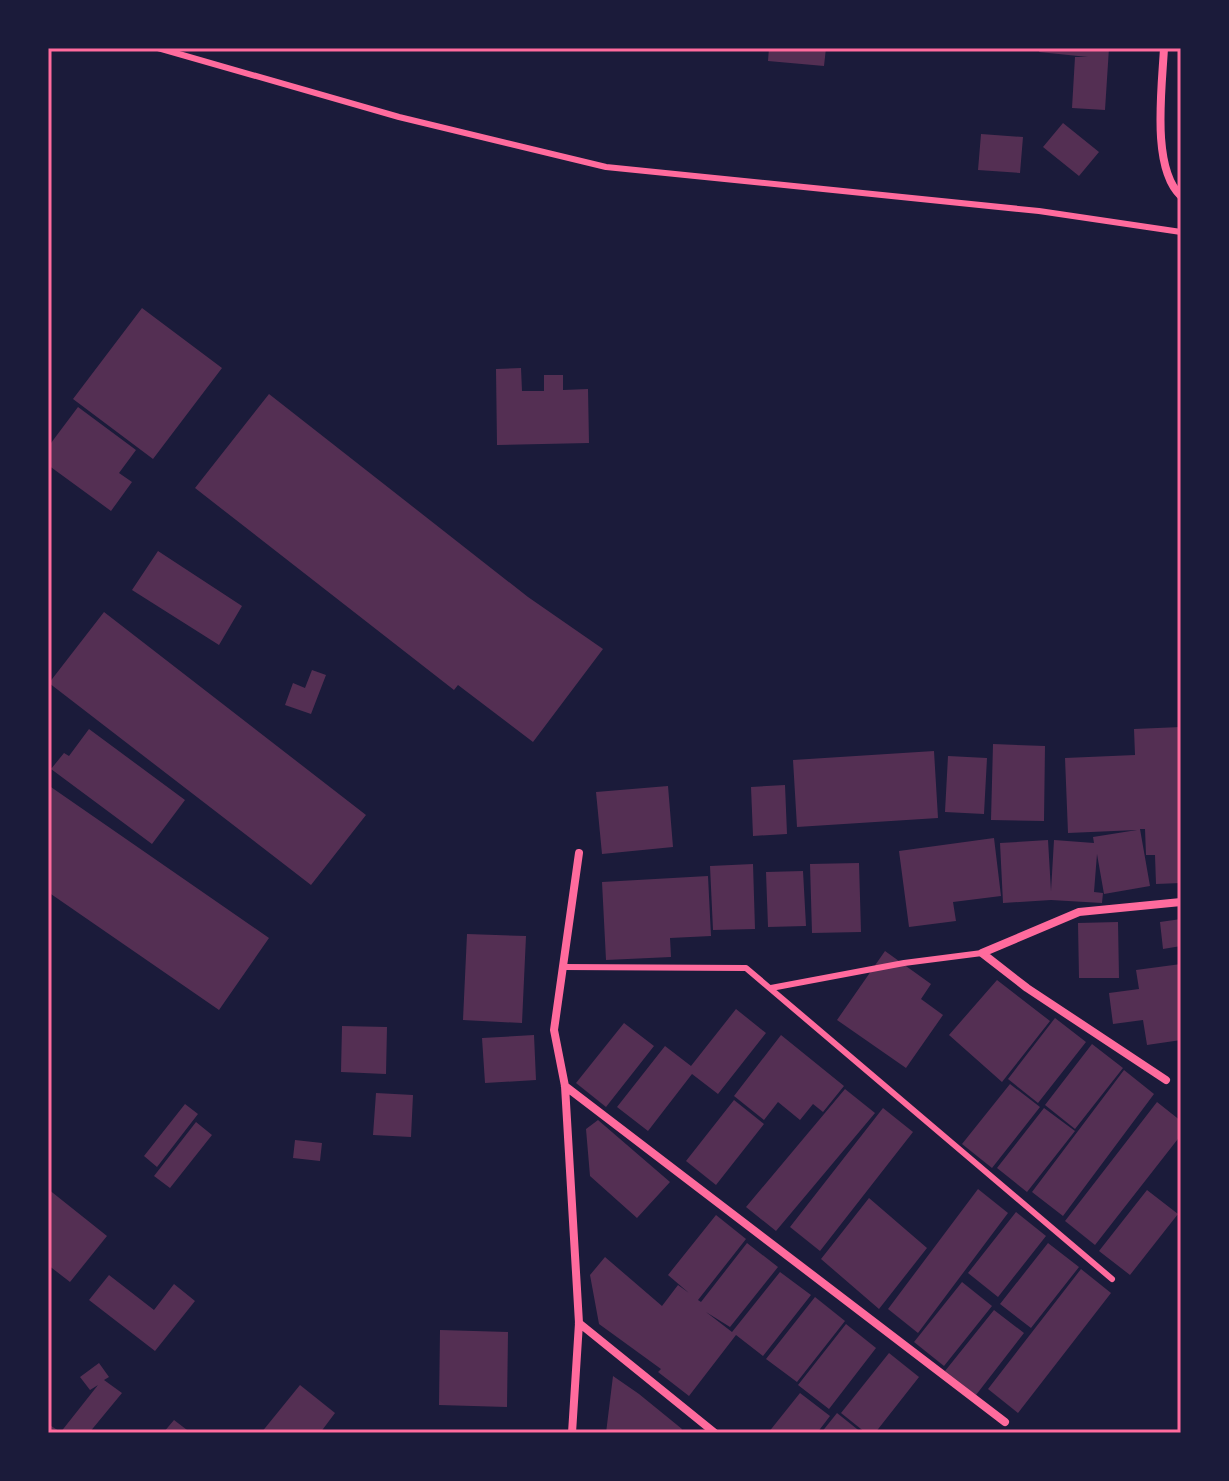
<svg xmlns="http://www.w3.org/2000/svg" width="1229" height="1481" font-family="Overpass,sans-serif">
<style>
.building{fill:#542f53}
.lines{fill:none;stroke-linecap:round;stroke-linejoin:round}
.service{stroke:#ff6b9d;stroke-width:6}
.minor{stroke:#ff6b9d;stroke-width:8}
.neatline{fill:none;stroke:#ff6b9d;stroke-width:3}
</style>
<rect width="100%" height="100%" fill="#1b1b3a"/>
<path class="building" d="M 769,48 L 826,48 L 824,66 L 768,61 Z
M 1040,48 L 1109,48 L 1105,110 L 1072,108 L 1075,57 L 1088,57 L 1039,52 Z
M 1063,123 L 1099,152 L 1079,176 L 1043,147 Z
M 981,134 L 1023,137 L 1020,173 L 978,170 Z
M 142,308 L 222,368 L 153,459 L 73,399 Z
M 521,368 L 522,391 L 544,391 L 544,375 L 563,375 L 563,390 L 588,389 L 589,443 L 497,445 L 496,369 Z
M 269,394 L 528,597 L 603,649 L 533,742 L 458,685 L 454,690 L 195,488 Z
M 78,407 L 136,450 L 119,473 L 132,482 L 111,511 L 48,465 L 48,447 Z
M 158,551 L 242,606 L 219,645 L 132,590 Z
M 104,612 L 366,815 L 311,885 L 49,683 Z
M 312,670 L 326,675 L 311,714 L 285,705 L 293,683 L 305,688 Z
M 1181,727 L 1181,883 L 1156,884 L 1155,855 L 1146,855 L 1145,829 L 1140,829 L 1150,886 L 1104,894 L 1097,854 L 1094,892 L 1103,893 L 1102,903 L 1051,900 L 1003,903 L 1000,843 L 1048,840 L 1051,891 L 1054,840 L 1094,843 L 1093,837 L 1137,830 L 1068,833 L 1065,758 L 1135,755 L 1134,729 Z
M 89,729 L 185,800 L 152,844 L 51,769 L 64,753 L 69,756 Z
M 993,744 L 1045,746 L 1044,821 L 991,820 Z
M 934,751 L 938,818 L 797,827 L 793,760 Z
M 948,756 L 987,758 L 984,814 L 945,812 Z
M 48,785 L 269,938 L 219,1010 L 48,892 Z
M 785,785 L 787,834 L 753,836 L 751,787 Z
M 668,786 L 673,847 L 602,854 L 596,792 Z
M 994,838 L 1001,896 L 953,902 L 956,921 L 909,927 L 899,851 Z
M 859,863 L 861,932 L 812,933 L 810,864 Z
M 753,864 L 755,929 L 713,930 L 710,866 Z
M 803,871 L 806,926 L 768,927 L 766,872 Z
M 708,876 L 711,936 L 670,938 L 671,957 L 606,960 L 602,882 Z
M 1181,919 L 1181,946 L 1163,949 L 1160,922 Z
M 1118,922 L 1119,978 L 1079,978 L 1078,923 Z
M 467,934 L 526,936 L 522,1023 L 463,1020 Z
M 885,951 L 931,984 L 921,999 L 943,1015 L 906,1068 L 837,1020 Z
M 1181,964 L 1181,1040 L 1147,1045 L 1143,1020 L 1113,1024 L 1109,993 L 1139,989 L 1136,970 Z
M 997,980 L 1050,1021 L 1002,1082 L 949,1035 Z
M 736,1009 L 766,1033 L 718,1094 L 692,1074 L 648,1131 L 617,1107 L 665,1046 L 691,1066 Z
M 1055,1018 L 1086,1042 L 1038,1103 L 1008,1079 Z
M 624,1023 L 654,1046 L 606,1107 L 576,1083 Z
M 342,1026 L 387,1027 L 386,1074 L 341,1072 Z
M 534,1035 L 536,1080 L 485,1083 L 482,1038 Z
M 781,1035 L 844,1086 L 823,1112 L 813,1104 L 800,1120 L 778,1102 L 764,1120 L 734,1096 Z
M 1092,1044 L 1123,1068 L 1075,1129 L 1045,1105 Z
M 1124,1070 L 1154,1094 L 1063,1216 L 1032,1192 Z
M 1010,1084 L 1040,1107 L 992,1168 L 962,1144 Z
M 845,1089 L 875,1113 L 776,1231 L 746,1207 Z
M 376,1093 L 413,1095 L 411,1137 L 373,1135 Z
M 734,1100 L 764,1124 L 716,1185 L 686,1161 Z
M 1157,1102 L 1181,1121 L 1181,1135 L 1095,1245 L 1065,1221 Z
M 185,1104 L 198,1114 L 157,1167 L 144,1156 Z
M 883,1108 L 913,1132 L 820,1251 L 790,1227 Z
M 1044,1108 L 1075,1131 L 1027,1192 L 997,1168 Z
M 598,1120 L 670,1182 L 637,1218 L 590,1176 L 586,1129 Z
M 196,1122 L 212,1135 L 170,1188 L 154,1176 Z
M 295,1140 L 322,1143 L 320,1161 L 293,1158 Z
M 48,1189 L 107,1236 L 70,1282 L 48,1265 Z
M 978,1189 L 1008,1213 L 918,1333 L 888,1309 Z
M 1147,1190 L 1178,1214 L 1130,1275 L 1099,1251 Z
M 869,1198 L 927,1248 L 879,1309 L 821,1259 Z
M 1016,1212 L 1046,1236 L 998,1297 L 968,1273 Z
M 716,1215 L 746,1239 L 698,1300 L 701,1302 L 747,1243 L 778,1267 L 730,1327 L 706,1312 L 732,1332 L 780,1272 L 811,1295 L 763,1356 L 736,1335 L 689,1396 L 658,1372 L 661,1369 L 599,1324 L 590,1275 L 605,1257 L 662,1306 L 678,1285 L 689,1293 L 668,1275 Z
M 1048,1243 L 1079,1267 L 1031,1328 L 1000,1304 Z
M 1081,1269 L 1111,1293 L 1018,1413 L 988,1389 Z
M 109,1275 L 154,1310 L 174,1284 L 195,1301 L 155,1351 L 89,1300 Z
M 962,1282 L 992,1306 L 944,1366 L 914,1342 Z
M 815,1297 L 845,1321 L 797,1382 L 766,1359 Z
M 994,1310 L 1024,1333 L 976,1395 L 945,1371 Z
M 846,1324 L 876,1348 L 829,1409 L 798,1385 Z
M 440,1330 L 508,1332 L 507,1407 L 439,1405 Z
M 889,1353 L 919,1377 L 875,1433 L 866,1433 L 841,1413 Z
M 99,1363 L 109,1377 L 104,1380 L 122,1393 L 89,1433 L 60,1433 L 98,1385 L 90,1390 L 80,1377 Z
M 613,1376 L 639,1394 L 682,1429 L 679,1433 L 606,1433 Z
M 300,1385 L 335,1413 L 320,1433 L 261,1433 Z
M 800,1393 L 830,1416 L 817,1433 L 768,1433 Z
M 837,1413 L 862,1433 L 821,1433 Z
M 174,1420 L 191,1433 L 163,1433 Z
M 48,1424 L 59,1431 L 58,1433 L 48,1433 Z"/>
<g class="lines">
<path class="service" d="M 158,48 L 399,117 L 606,167 L 1039,211 L 1181,232
M 563,967 L 746,968 L 1112,1279
M 771,988 L 904,963 L 982,953"/>
<path class="minor" d="M 1164,48 C 1162,88 1151,168 1181,196
M 1166,1080 L 1027,988 L 982,953 L 1079,912 L 1181,902
M 565,1086 L 1005,1422
M 579,1323 L 715,1433
M 572,1433 L 579,1323 L 565,1086 L 554,1030 L 579,853"/>
</g>
<rect width="1229" height="1481" fill="none" stroke="#1b1b3a" stroke-width="100"/>
<rect x="50" y="50" width="1129" height="1381" class="neatline"/>
</svg>
